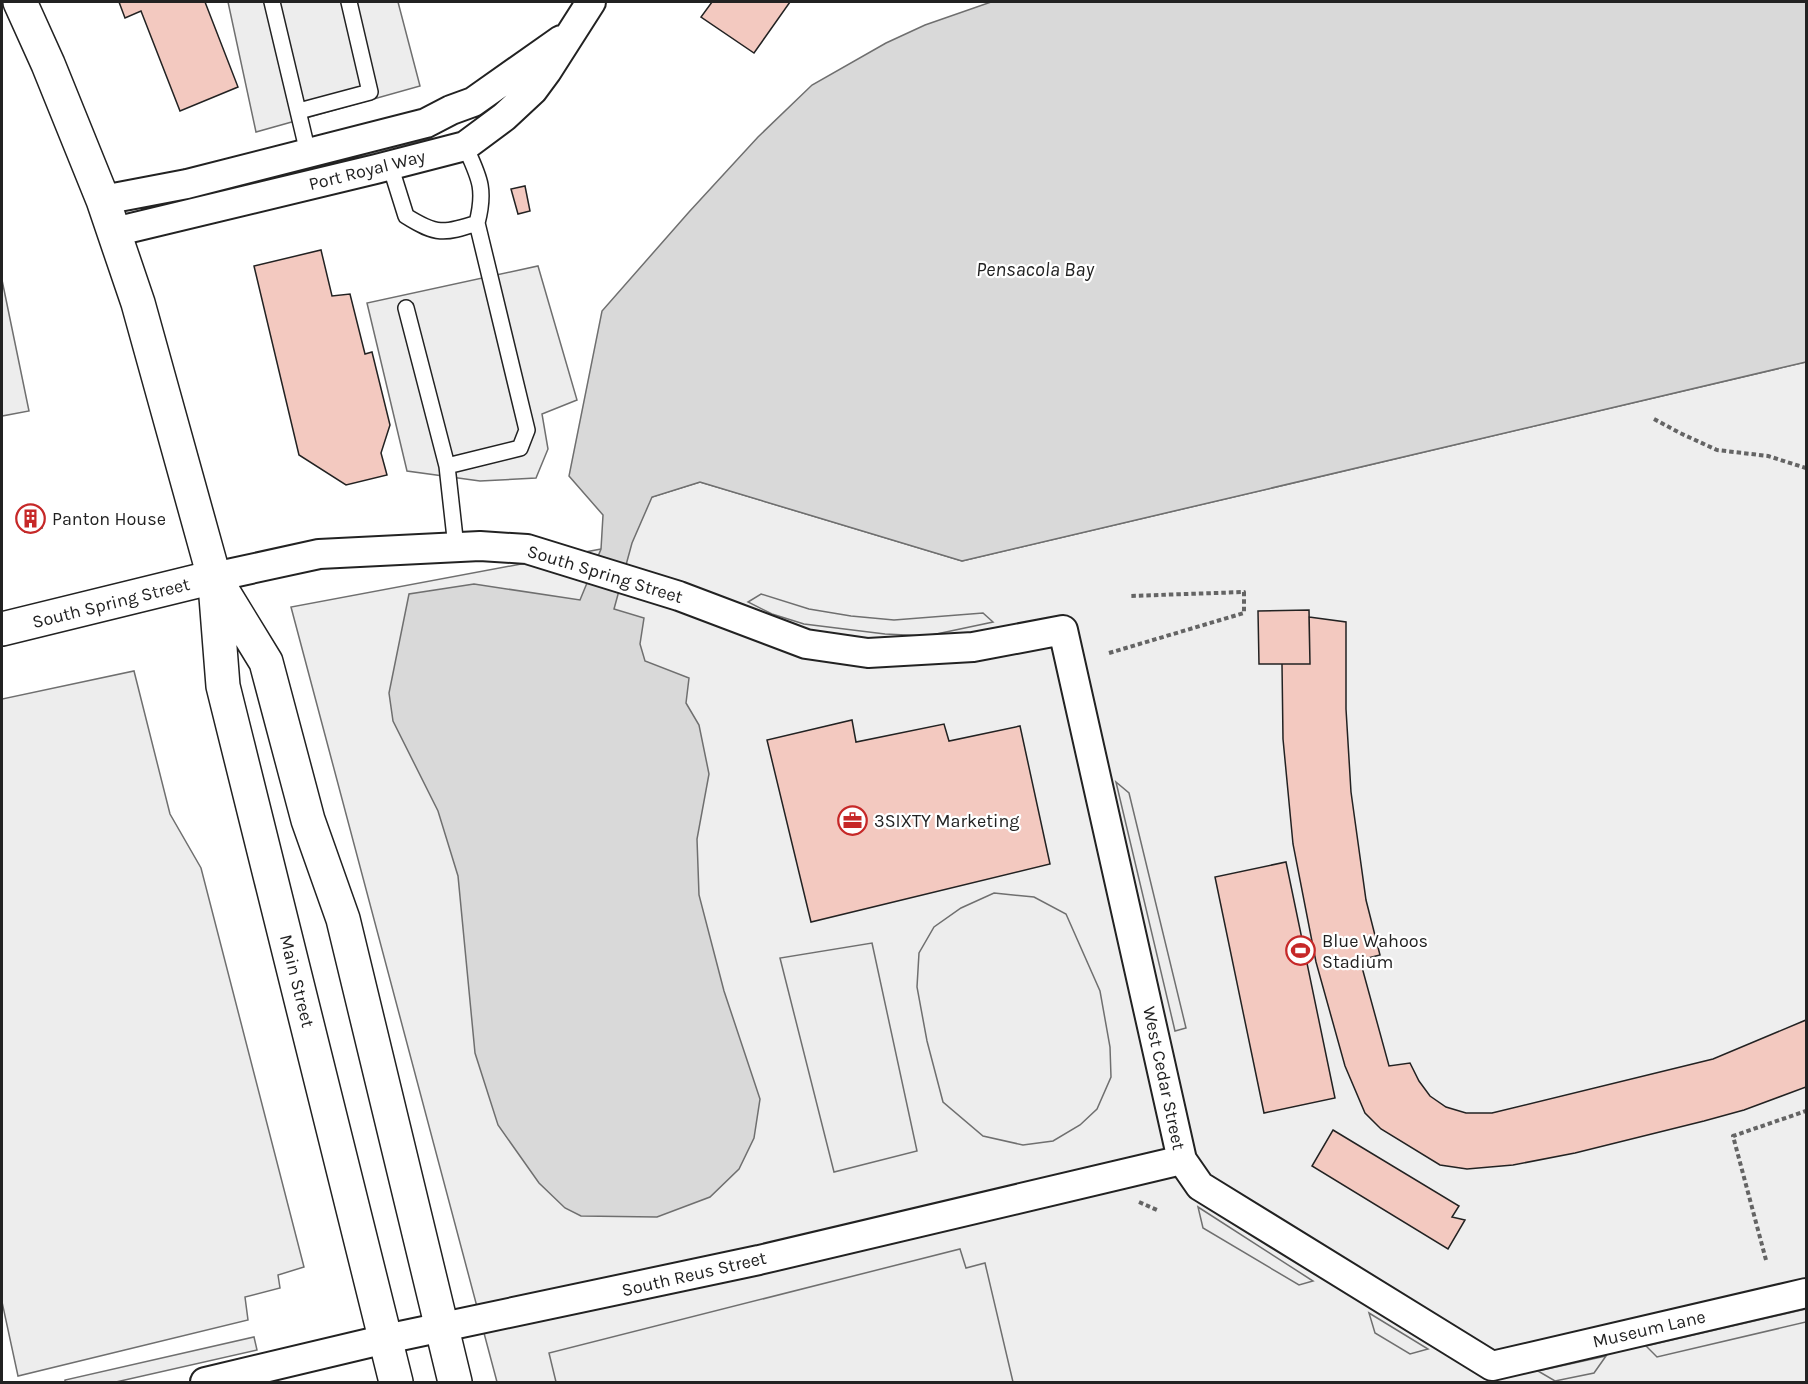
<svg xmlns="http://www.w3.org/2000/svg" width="1808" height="1384" font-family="Karla,sans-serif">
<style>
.green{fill:#eee;stroke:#6f6f6f;stroke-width:1.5}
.parking{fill:#ededed;stroke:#6f6f6f;stroke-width:1.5}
.water{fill:#d9d9d9;stroke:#6f6f6f;stroke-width:1.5}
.building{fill:#f3c9c0;stroke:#222;stroke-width:1.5}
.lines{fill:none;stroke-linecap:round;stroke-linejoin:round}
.service-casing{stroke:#222;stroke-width:18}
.minor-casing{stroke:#222;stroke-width:32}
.tertiary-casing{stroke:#222;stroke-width:36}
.secondary-casing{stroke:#222;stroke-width:36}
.path{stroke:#646464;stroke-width:4;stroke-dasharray:4.5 3;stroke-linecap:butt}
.service{stroke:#fff;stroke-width:15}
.minor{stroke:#fff;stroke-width:28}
.tertiary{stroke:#fff;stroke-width:33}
.secondary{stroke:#fff;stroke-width:33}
.labels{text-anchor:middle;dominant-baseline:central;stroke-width:4.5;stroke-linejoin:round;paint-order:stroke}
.street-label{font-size:18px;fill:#222;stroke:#fff}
.poi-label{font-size:18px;fill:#222;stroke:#fff;text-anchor:start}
.water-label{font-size:20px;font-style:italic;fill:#222;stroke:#fff}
</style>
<rect width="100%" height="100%" fill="#fff"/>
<path class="green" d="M 1806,362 L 1806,1382 L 497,1382 L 291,607 L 601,549 L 652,497 L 700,482 L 962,561 Z"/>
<path class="parking" d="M 228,2 L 398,2 L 420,86 L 256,132 Z
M 538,266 L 577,400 L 542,414 L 548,449 L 536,478 L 480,481 L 407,471 L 367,303 Z
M 2,280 L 29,411 L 2,416 Z
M 761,594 L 809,609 L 851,616 L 894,620 L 983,613 L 993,622 L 927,636 L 885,634 L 804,624 L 772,614 L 748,602 Z
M 134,671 L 170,814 L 201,868 L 304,1267 L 278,1275 L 280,1288 L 245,1297 L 248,1320 L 18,1376 L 2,1302 L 2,699 Z
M 1116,782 L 1129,793 L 1186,1028 L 1175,1031 Z
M 994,893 L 1034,897 L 1066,914 L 1100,991 L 1110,1047 L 1111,1077 L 1097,1109 L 1080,1125 L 1053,1141 L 1023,1145 L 983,1136 L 943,1102 L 927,1041 L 917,987 L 919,953 L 934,927 L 961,908 Z
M 872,943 L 917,1151 L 834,1172 L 780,958 Z
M 1198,1207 L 1313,1281 L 1299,1285 L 1203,1228 Z
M 960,1249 L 966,1268 L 985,1263 L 1013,1382 L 556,1382 L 549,1353 Z
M 1806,1309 L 1806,1322 L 1657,1357 L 1646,1346 Z
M 1369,1313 L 1428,1349 L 1410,1354 L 1375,1333 Z
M 254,1337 L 257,1350 L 116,1382 L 65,1382 L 65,1380 Z
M 1606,1356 L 1594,1373 L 1555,1381 L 1538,1371 Z"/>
<path class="water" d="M 991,2 L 1806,2 L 1806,362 L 962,561 L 700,482 L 652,497 L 632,543 L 614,609 L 644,618 L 640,644 L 645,661 L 689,678 L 686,703 L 699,725 L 709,774 L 697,839 L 699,895 L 724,991 L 760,1099 L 754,1138 L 739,1169 L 710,1197 L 657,1217 L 581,1216 L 565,1208 L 539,1183 L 498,1125 L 475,1053 L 458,876 L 438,811 L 393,721 L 389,693 L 409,594 L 474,584 L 580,600 L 601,549 L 603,515 L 569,476 L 602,311 L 689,212 L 758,137 L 812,85 L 886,43 L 925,25 Z"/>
<path class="building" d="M 119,2 L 205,2 L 238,87 L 180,111 L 141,11 L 125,18 Z
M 712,2 L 790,2 L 754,53 L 701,17 Z
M 525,186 L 530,211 L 518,214 L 511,189 Z
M 321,250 L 332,296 L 350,294 L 365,354 L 372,352 L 390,425 L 381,453 L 387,475 L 346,485 L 299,455 L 254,266 Z
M 37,507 L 42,528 L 25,532 L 20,511 Z
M 1309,610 L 1310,664 L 1259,664 L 1258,611 Z
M 1309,617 L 1346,622 L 1346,709 L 1351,792 L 1366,900 L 1380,955 L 1360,960 L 1389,1066 L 1410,1063 L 1419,1081 L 1430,1096 L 1446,1107 L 1466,1113 L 1492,1113 L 1713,1059 L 1806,1020 L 1806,1087 L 1744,1110 L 1704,1121 L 1575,1153 L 1513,1165 L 1467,1169 L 1440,1165 L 1381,1129 L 1365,1113 L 1345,1066 L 1316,962 L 1293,844 L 1283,739 L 1282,664 L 1310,664 Z
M 852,720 L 856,742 L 944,724 L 949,741 L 1020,726 L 1050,864 L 811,922 L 767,740 Z
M 1286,862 L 1335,1098 L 1264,1113 L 1215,877 Z
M 1333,1130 L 1459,1206 L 1452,1217 L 1465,1220 L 1448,1249 L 1312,1166 Z"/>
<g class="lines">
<defs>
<path id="service" d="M 272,2 L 308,153
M 299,111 L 370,92 L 349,2
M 390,165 L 406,216 C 436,235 444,234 477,223 C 486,188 479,177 465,146
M 406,308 L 447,466 L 456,547
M 447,466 L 520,448 L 527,430 L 477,223"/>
<path id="minor" d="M 103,200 L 187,184 L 426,123 L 451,110 L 473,102 L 561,40
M 114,232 L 376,169 L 465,146 L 504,117 L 533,90 L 547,71 L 591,2
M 214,577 L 319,554 L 480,546 L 527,549 L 679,596 L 806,644 L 868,653 L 973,647 L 1063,630 L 1182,1160 L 1200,1186 L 1492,1366
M 1492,1366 L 1806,1293
M 205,1382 L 386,1339 L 759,1260 L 1182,1160"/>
<path id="tertiary" d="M 2,629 L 214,577"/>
<path id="secondary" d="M 20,2 L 48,64 L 103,200 L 138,303 L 214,577 L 266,662 L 308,820 L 343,919 L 455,1382
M 215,584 L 223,686 L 396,1382"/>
</defs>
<use href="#service" class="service-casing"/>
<use href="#minor" class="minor-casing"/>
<use href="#tertiary" class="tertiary-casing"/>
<use href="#secondary" class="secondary-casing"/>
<path class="path" d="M 1654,419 L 1680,433 L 1717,450 L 1768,456 L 1806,468
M 1109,653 L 1244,613 L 1244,592 L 1129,596
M 1139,1202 L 1157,1210
M 1766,1260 L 1733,1136 L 1806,1111"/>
<use href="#service" class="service"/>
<use href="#minor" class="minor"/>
<use href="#tertiary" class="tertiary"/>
<use href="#secondary" class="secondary"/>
</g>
<defs>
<symbol id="building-ring" viewBox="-11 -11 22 22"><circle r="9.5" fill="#fff" stroke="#c62828" stroke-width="1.5"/><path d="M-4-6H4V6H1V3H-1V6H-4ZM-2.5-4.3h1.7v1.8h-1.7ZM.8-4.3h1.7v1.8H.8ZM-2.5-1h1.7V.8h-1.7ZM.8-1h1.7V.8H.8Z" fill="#c62828"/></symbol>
<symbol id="office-ring" viewBox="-11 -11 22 22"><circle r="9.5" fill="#fff" stroke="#c62828" stroke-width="1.5"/><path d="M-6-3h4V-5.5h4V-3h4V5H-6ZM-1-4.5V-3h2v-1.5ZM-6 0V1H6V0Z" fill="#c62828"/></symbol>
<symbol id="stadium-ring" viewBox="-11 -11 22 22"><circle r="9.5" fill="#fff" stroke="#c62828" stroke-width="1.5"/><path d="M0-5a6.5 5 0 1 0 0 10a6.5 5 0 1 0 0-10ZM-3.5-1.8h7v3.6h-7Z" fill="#c62828"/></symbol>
</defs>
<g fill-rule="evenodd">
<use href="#building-ring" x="14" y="502" width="33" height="33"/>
<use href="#office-ring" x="836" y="804" width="33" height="33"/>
<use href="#stadium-ring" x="1284" y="934" width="33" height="33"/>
</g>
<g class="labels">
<g class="street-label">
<text transform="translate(367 170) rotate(-14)">Port Royal Way</text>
<text transform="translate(605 574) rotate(17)">South Spring Street</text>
<text transform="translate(111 603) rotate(-14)">South Spring Street</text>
<text transform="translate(297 981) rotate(76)">Main Street</text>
<text transform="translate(1164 1078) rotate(78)">West Cedar Street</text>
<text transform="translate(694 1274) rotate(-13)">South Reus Street</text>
<text transform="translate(1649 1329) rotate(-13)">Museum Lane</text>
</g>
<g class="poi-label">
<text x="52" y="519">Panton House</text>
<text x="874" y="821">3SIXTY Marketing</text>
<text x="1322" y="941">Blue Wahoos<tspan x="1322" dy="21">Stadium</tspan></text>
</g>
<g class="water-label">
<text x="1035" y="269">Pensacola Bay</text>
</g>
</g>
<rect width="1808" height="1384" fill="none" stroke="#222222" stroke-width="6"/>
</svg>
